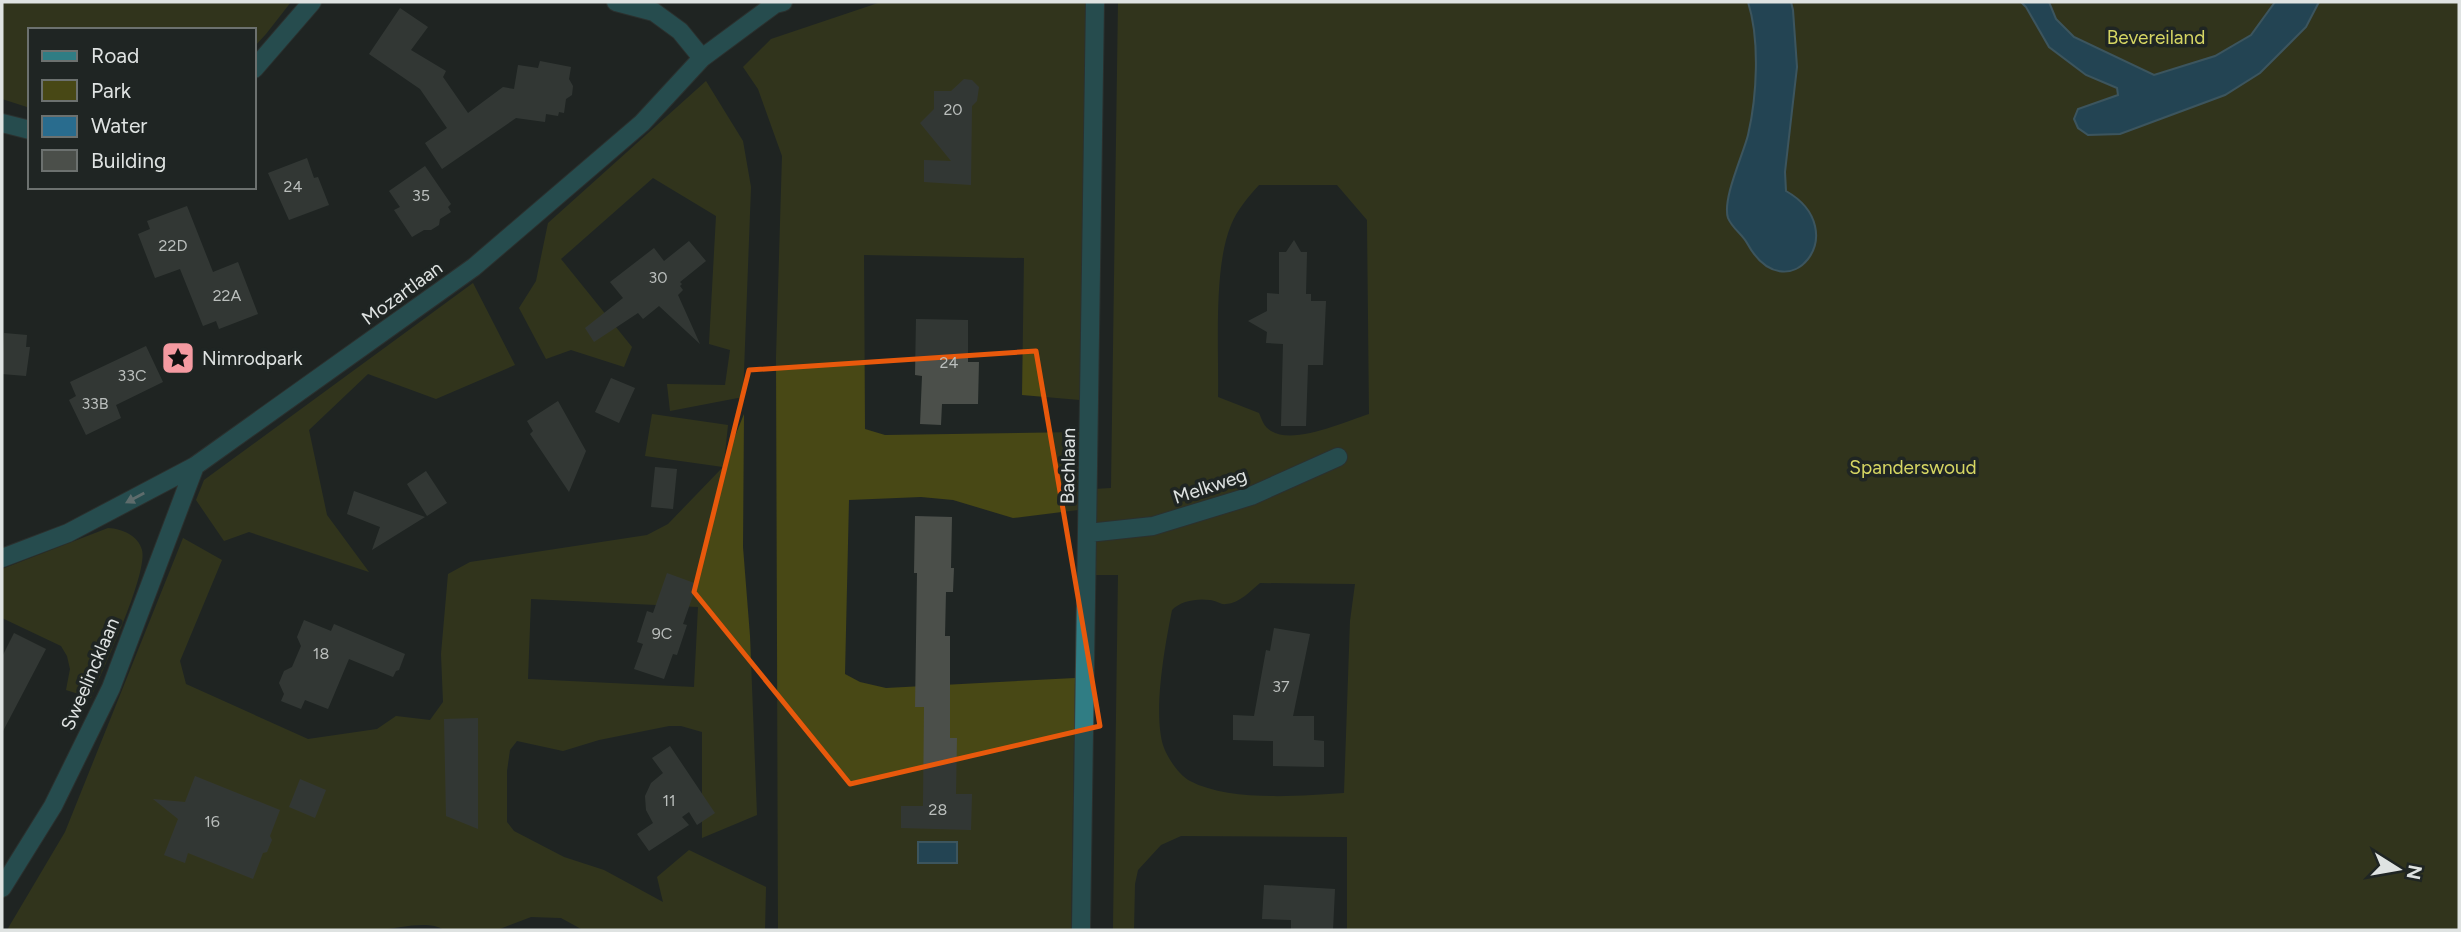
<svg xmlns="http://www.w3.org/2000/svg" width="2461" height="932" font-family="Figtree,sans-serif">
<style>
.green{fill:#484815;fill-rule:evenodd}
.water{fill:#296c8e;stroke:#6090a7;stroke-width:2}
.building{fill:#4b4f4a}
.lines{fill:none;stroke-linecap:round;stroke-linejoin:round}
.minor-casing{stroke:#3a403e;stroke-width:20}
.minor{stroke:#307d84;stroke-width:18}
.oneway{fill:#aac4c6}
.marked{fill:none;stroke:#e8590c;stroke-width:5;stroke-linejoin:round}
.labels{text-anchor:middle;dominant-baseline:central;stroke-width:7;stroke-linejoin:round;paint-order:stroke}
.number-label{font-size:16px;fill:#babebc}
.park-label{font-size:19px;fill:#d6d663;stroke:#1f2523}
.street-label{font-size:19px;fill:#dfe3e2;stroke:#1f2523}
.poi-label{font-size:19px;fill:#dfe3e2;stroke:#1f2523;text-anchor:start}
</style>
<rect width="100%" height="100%" fill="#1f2523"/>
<path class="green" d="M 2,2 L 291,2 L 266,34 L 254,47 L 254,30 L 30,30 L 30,108 L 2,99 Z
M 881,2 L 1087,2 L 1080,400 L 1022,395 L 1024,258 L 864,255 L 865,429 L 885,435 L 1080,432 L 1078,510 L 1013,518 L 953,500 L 921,497 L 849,500 L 845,674 L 860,682 L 886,688 L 1075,678 L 1071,930 L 778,930 L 776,358 L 782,156 L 758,89 L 743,67 L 771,39 Z
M 1118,2 L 2459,2 L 2459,930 L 1347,930 L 1347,837 L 1181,836 L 1161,845 L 1138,870 L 1135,884 L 1134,930 L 1113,930 L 1118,575 L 1094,575 L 1094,489 L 1111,488 ZM 1259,185 L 1337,185 L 1367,220 L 1369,414 C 1344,422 1294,445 1271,431 C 1264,427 1262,420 1259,413 L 1218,397 C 1219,349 1213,268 1231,225 C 1237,210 1248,197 1259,185 ZM 1260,583 L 1355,584 L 1350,621 L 1344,793 C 1300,796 1230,802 1190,781 C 1179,775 1169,760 1164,748 C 1152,715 1165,645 1172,610 C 1180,601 1197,598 1210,600 C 1215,600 1221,605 1226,604 C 1240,603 1250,591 1260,583 Z
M 706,81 L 743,141 L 751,187 L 743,397 L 670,411 L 667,384 L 725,385 L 730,350 L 709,344 L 716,216 L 653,178 L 561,259 L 632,347 L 624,367 L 571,350 L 546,359 L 519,308 L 536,281 L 548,223 Z
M 473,283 L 515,365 L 436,399 L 368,374 L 309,430 L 327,515 L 369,572 L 249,532 L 224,541 L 196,500 L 204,480 Z
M 652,414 L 728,425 L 724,463 L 744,414 L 743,547 L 750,636 L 757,815 L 702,838 L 702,732 L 681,726 L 669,726 L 599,740 L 563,751 L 517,741 L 510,750 L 507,771 L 507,822 L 514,831 L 564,857 L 604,870 L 663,902 L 657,877 L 689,850 L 766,887 L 765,930 L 583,930 L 561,918 L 531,917 L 497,930 L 444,930 C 429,920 399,928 382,930 L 7,930 L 65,832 L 183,538 L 222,560 L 180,661 L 186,684 L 308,739 L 377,729 L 396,716 L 430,720 L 443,702 L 441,654 L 448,574 L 470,562 L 647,535 L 668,524 L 723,467 L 645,456 ZM 531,599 L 698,607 L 694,687 L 528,679 Z
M 108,528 C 122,529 138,535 142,550 C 148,574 102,671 91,698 L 66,690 L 70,669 L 67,656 L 61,646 L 2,618 L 2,569 Z"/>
<path class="water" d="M 1748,2 L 1791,2 L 1793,10 L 1797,67 L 1785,172 L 1786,191 C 1856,231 1787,316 1747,243 C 1742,234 1732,228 1728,218 C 1722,199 1743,155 1748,135 C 1757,96 1760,40 1748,2 Z
M 2021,2 L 2049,2 L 2056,19 L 2074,37 L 2154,75 L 2215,56 L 2251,35 L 2275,2 L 2319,2 L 2306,27 L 2260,73 L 2225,95 L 2120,134 L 2088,135 L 2078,128 L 2074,119 L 2078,109 L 2118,95 L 2117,88 L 2086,75 L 2049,47 L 2026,7 Z
M 918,842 L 957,842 L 957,863 L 918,863 Z"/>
<path class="building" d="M 400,8 L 428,27 L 411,50 L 446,71 L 443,77 L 468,113 L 503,87 L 514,89 L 518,65 L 538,68 L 540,61 L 571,67 L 569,79 L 573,86 L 572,95 L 566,99 L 564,113 L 559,112 L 558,116 L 546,114 L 545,122 L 516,118 L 442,169 L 425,143 L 447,128 L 420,89 L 369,54 Z
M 964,79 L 972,80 L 979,87 L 977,101 L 972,106 L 971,185 L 924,182 L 924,160 L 951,161 L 920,123 L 934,109 L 934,91 L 951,91 Z
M 307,158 L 314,178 L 318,177 L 329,205 L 289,220 L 268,173 Z
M 425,166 L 451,204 L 448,207 L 451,212 L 440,219 L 439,225 L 431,230 L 424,230 L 412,237 L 394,210 L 400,207 L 389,191 Z
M 187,206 L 213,272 L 238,262 L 258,314 L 219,329 L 216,321 L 203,326 L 180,269 L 155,278 L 138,234 L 150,229 L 147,221 Z
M 1294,240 L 1301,252 L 1307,252 L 1306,294 L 1311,294 L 1311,301 L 1326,301 L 1323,365 L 1308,365 L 1306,426 L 1281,426 L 1283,344 L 1266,343 L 1267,332 L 1248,321 L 1267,311 L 1267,293 L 1279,294 L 1279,252 L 1286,252 Z
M 689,241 L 706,261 L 680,282 L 682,284 L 680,286 L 683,290 L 678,295 L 700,344 L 659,306 L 643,319 L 638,313 L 594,342 L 585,328 L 623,298 L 610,282 L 654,248 L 664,261 Z
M 916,319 L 968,320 L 968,362 L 979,362 L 978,404 L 942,404 L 941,425 L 920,424 L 922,376 L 915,375 Z
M 4,333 L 27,335 L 26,347 L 30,347 L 26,376 L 2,374 Z
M 146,346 L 163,382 L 116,405 L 121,418 L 86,435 L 69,400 L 76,396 L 70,382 Z
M 611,378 L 635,388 L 619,423 L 595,412 Z
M 558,401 L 586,451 L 569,492 L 530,434 L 533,431 L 527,421 Z
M 655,467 L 677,469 L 673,509 L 651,507 Z
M 426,471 L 447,503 L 427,516 L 407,484 Z
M 354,491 L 425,517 L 372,550 L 380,527 L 347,514 Z
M 915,516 L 952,517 L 951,568 L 954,568 L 953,592 L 946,592 L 945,636 L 950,636 L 950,738 L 957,738 L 956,794 L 972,794 L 971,830 L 901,828 L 901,806 L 923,806 L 924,707 L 915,707 L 917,573 L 914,573 Z
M 667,573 L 697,584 L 683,624 L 687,625 L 677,655 L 673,654 L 664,679 L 634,669 L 643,644 L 637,642 L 647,611 L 653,613 Z
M 304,620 L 331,631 L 334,624 L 405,654 L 399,670 L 396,671 L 393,677 L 349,659 L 328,709 L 305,700 L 301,709 L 281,701 L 284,694 L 279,683 L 284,671 L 292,667 L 301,646 L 297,637 Z
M 1274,628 L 1310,634 L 1293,716 L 1314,716 L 1314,740 L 1324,741 L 1324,767 L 1273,766 L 1273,741 L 1233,740 L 1233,715 L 1254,716 L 1266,650 L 1270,651 Z
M 14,633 L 46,649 L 2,733 L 2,657 Z
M 478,718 L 478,829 L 446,816 L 444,719 Z
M 670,746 L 715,813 L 697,825 L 689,812 L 682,817 L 689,825 L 649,851 L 637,834 L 653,823 L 646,810 L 645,796 L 651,783 L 663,773 L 652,758 Z
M 195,776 L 280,810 L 270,836 L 272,840 L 267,852 L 263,853 L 253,879 L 188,853 L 185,863 L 164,855 L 178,819 L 153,799 L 185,802 Z
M 300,779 L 326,790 L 315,818 L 289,807 Z
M 1264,885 L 1335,889 L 1333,930 L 1291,930 L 1291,920 L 1262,919 Z"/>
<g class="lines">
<defs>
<path id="minor" d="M 616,2 L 654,12 L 680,31 L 702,58
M 254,69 L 312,2
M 2,123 L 30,130
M 1088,533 L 1153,526 L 1251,496 L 1338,457
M 2,558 L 68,533 L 195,466 L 474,267 L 642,123 L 702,58 L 775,4 L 783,2
M 2,888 L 53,806 L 111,688 L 195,466
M 1081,930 L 1095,2"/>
</defs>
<use href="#minor" class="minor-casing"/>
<use href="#minor" class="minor"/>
</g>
<defs><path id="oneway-solid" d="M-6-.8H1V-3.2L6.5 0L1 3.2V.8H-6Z" transform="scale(1.75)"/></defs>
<use class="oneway" href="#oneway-solid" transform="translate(135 498) rotate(152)"/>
<path d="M0 0H2461V932H0ZM 1036,351 L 1100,726 L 850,784 L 694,592 L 749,370 Z" fill="#1f2523" fill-opacity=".55" fill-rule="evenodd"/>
<path class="marked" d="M 1036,351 L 1100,726 L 850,784 L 694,592 L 749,370 Z"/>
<defs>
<symbol id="sight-square" viewBox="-11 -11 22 22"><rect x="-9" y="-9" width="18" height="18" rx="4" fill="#f49aa1" stroke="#1f2523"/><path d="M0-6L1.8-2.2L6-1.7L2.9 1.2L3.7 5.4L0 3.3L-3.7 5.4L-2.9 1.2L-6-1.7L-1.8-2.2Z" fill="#111"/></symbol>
</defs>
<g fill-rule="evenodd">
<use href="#sight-square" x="159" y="339" width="38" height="38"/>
</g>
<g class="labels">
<g class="number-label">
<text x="953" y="109">20</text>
<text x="293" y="186">24</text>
<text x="421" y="195">35</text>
<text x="173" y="245">22D</text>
<text x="658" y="277">30</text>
<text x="227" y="295">22A</text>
<text x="949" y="362">24</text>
<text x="132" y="375">33C</text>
<text x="95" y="403">33B</text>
<text x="662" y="633">9C</text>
<text x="321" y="653">18</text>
<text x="1281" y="686">37</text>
<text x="669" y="800">11</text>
<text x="938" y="809">28</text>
<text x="212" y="821">16</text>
</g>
<g class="park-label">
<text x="2156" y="37">Bevereiland</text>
<text x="1913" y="467">Spanderswoud</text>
</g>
<g class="street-label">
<text transform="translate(402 293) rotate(-36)">Mozartlaan</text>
<text transform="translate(1068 466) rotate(-89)">Bachlaan</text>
<text transform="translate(1210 486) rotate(-18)">Melkweg</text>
<text transform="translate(90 674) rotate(-67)">Sweelincklaan</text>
</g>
<g class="poi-label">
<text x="202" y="358">Nimrodpark</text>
</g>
</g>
<rect width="2461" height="932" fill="none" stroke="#dfe3e2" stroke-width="7"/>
<rect x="28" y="28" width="228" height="161" fill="#1f2523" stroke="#6c716f" stroke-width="2"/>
<rect x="42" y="51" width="35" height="10" fill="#307d84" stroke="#6c716f" stroke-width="2"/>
<text x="91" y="63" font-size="21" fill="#dfe3e2">Road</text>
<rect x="42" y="80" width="35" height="21" fill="#484815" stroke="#6c716f" stroke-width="2"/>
<text x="91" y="98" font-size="21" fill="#dfe3e2">Park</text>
<rect x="42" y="116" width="35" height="21" fill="#296c8e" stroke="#6c716f" stroke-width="2"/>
<text x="91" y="133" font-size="21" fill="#dfe3e2">Water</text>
<rect x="42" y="150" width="35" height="21" fill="#4b4f4a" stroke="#6c716f" stroke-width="2"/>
<text x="91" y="168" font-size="21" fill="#dfe3e2">Building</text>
<g transform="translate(2398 869) rotate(101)" stroke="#1f2523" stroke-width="5" paint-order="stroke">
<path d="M0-5L12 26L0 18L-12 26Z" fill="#dfe3e2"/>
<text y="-10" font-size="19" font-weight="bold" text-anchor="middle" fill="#dfe3e2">N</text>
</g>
</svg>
